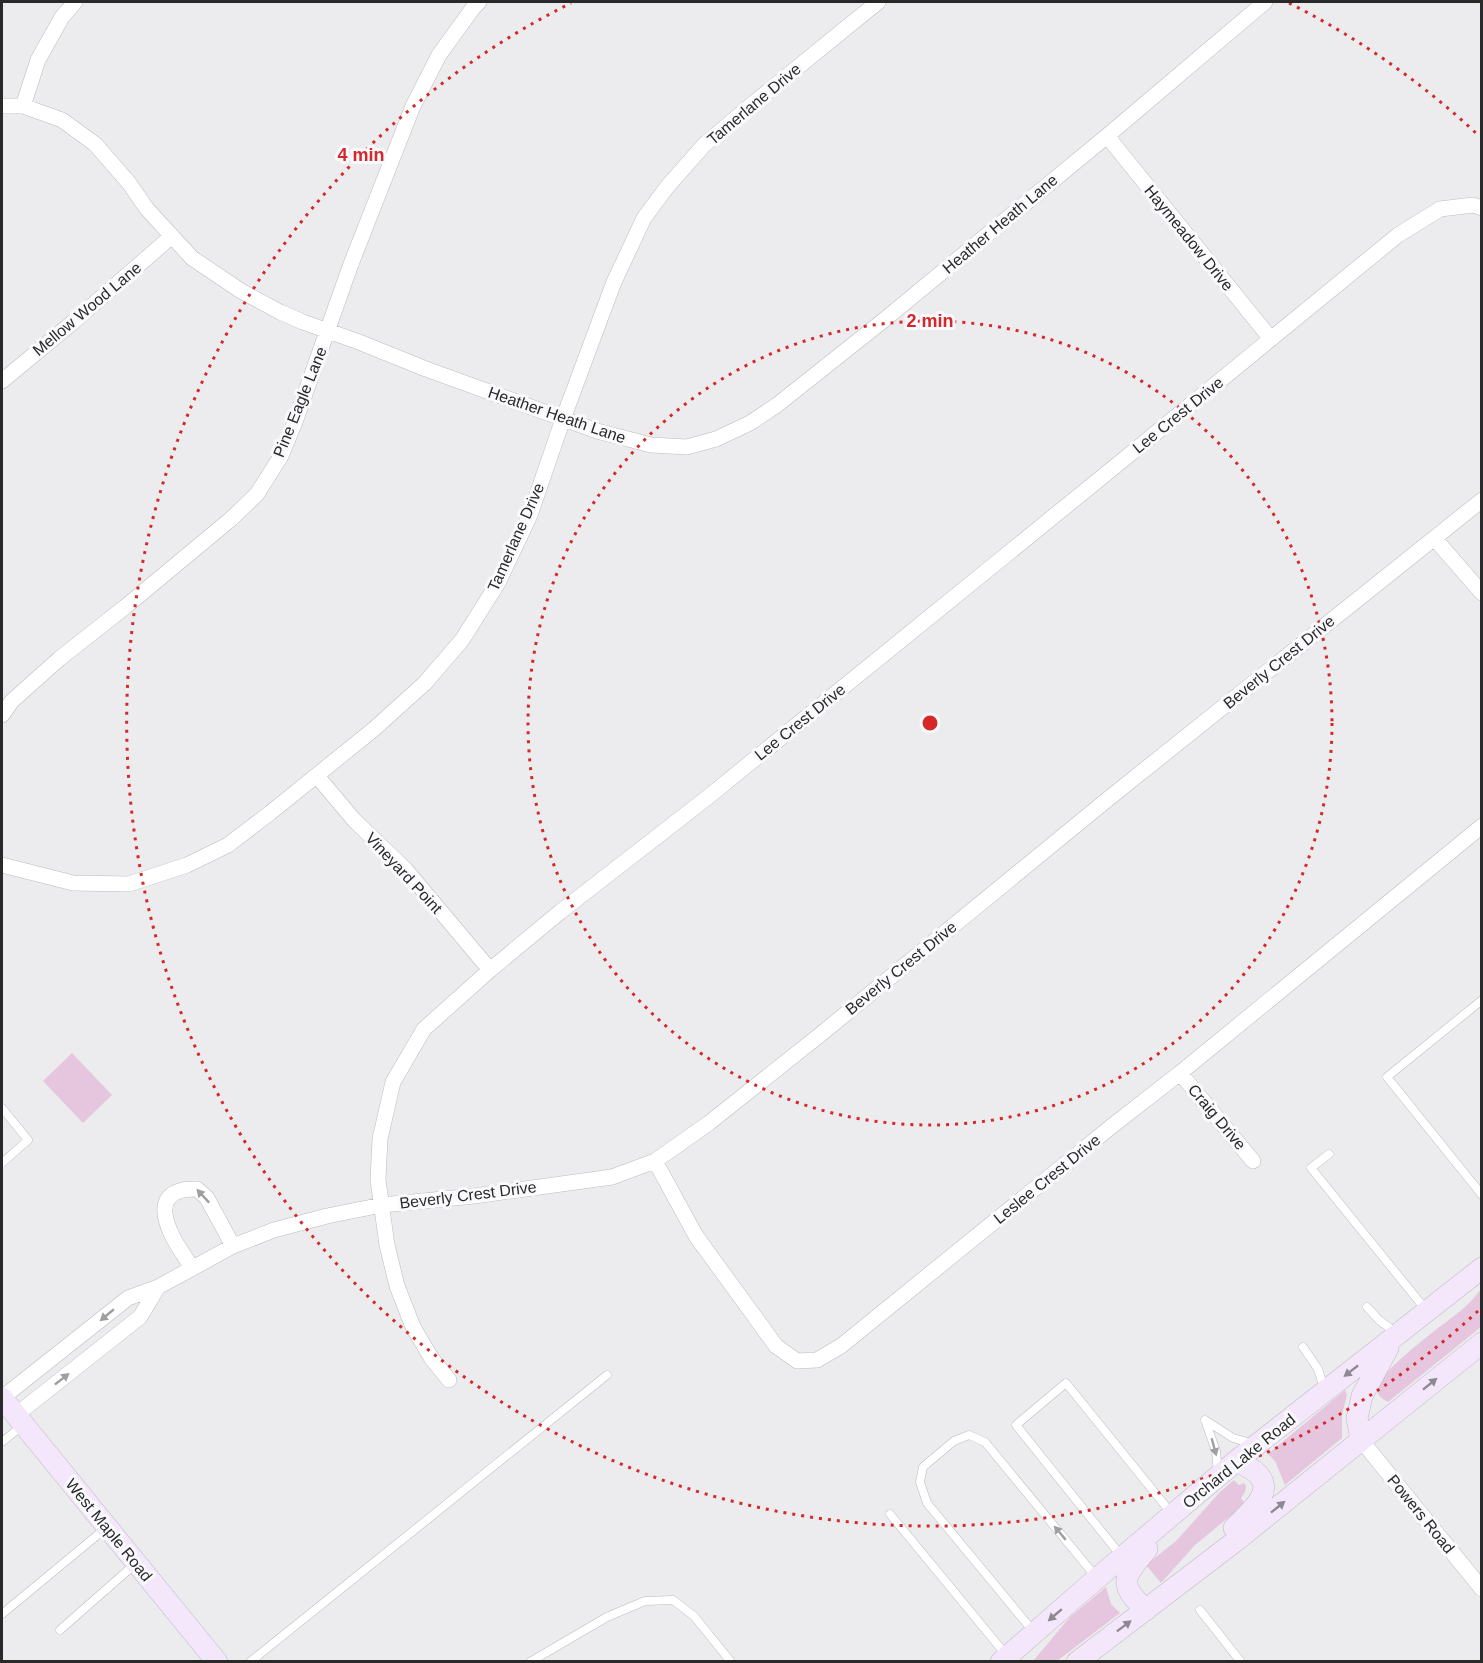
<svg xmlns="http://www.w3.org/2000/svg" width="1483" height="1663" font-family="Arial,sans-serif">
<style>
.green{fill:#e5c6de}
.lines{fill:none;stroke-linecap:round;stroke-linejoin:round}
.lane-casing{stroke:#bcbbbf;stroke-width:9}
.street-casing{stroke:#bcbbbf;stroke-width:16}
.secondary-casing{stroke:#bcbbbf;stroke-width:22}
.lane{stroke:#fff;stroke-width:8}
.street{stroke:#fff;stroke-width:15}
.secondary{stroke:#f4e7fc;stroke-width:21}
.oneway{fill:#9f9f9f}
.oneway2{fill:#8e8893}
.ring{fill:none;stroke:#d62828;stroke-width:3;stroke-dasharray:3 6}
.labels{text-anchor:middle;dominant-baseline:central;stroke-width:6;stroke-linejoin:round;paint-order:stroke}
.street-label{font-size:16px;fill:#29292a;stroke:#faf9fd}
.centre{fill:#d62828;stroke:#faf9fd;stroke-width:3}
.ring-label{font-size:18px;text-anchor:middle;font-weight:bold;fill:#d62828;stroke:#faf9fd;stroke-width:6;stroke-linejoin:round;paint-order:stroke}
</style>
<rect width="100%" height="100%" fill="#ececef"/>
<path class="green" d="M 72,1053 L 112,1095 L 83,1123 L 43,1081 Z
M 1481,1289 L 1481,1327 L 1388,1402 C 1383,1399 1376,1396 1378,1388 C 1383,1366 1447,1323 1466,1306 C 1472,1301 1476,1295 1481,1289 Z
M 1345,1390 L 1347,1395 L 1342,1415 L 1342,1438 L 1285,1485 L 1275,1461 L 1268,1454 Z
M 1234,1480 L 1239,1485 L 1244,1483 L 1246,1486 L 1245,1492 L 1241,1498 L 1245,1504 L 1195,1545 L 1161,1583 L 1146,1565 L 1176,1541 L 1220,1492 Z
M 1106,1587 L 1111,1604 L 1120,1613 L 1057,1661 L 1033,1661 L 1070,1617 Z"/>
<g class="lines">
<defs>
<path id="lane" d="M 1482,1000 L 1387,1077 L 1482,1195
M 2,1108 L 28,1140 L 2,1163
M 1329,1154 L 1311,1168 L 1426,1310
M 1367,1307 L 1379,1320 L 1396,1333
M 1303,1347 L 1318,1369 L 1324,1388
M 1205,1420 L 1216,1451 L 1218,1473
M 1205,1420 L 1233,1438 L 1254,1444
M 2,1442 L 22,1426
M 890,1514 L 1007,1656
M 1122,1557 L 1016,1425 L 1066,1383 L 1172,1514
M 1200,1610 L 1241,1662
M 2,1614 L 106,1528
M 60,1630 L 135,1564
M 1033,1631 L 927,1503 L 920,1482 L 923,1467 L 954,1441 L 969,1435 L 985,1442 L 1096,1577
M 250,1662 L 607,1375
M 530,1662 L 607,1617 L 645,1601 L 673,1600 L 694,1616 L 731,1662"/>
<path id="street" d="M 2,106 L 23,106 L 62,120 L 95,144 L 129,183 L 147,209 L 192,258 L 241,291 L 280,312 L 303,322 L 359,342 L 426,369 L 597,431 L 651,445 L 687,447 L 716,439 L 750,423 L 777,405 L 884,320 L 1107,136 L 1265,2
M 23,106 L 38,60 L 62,17 L 75,2
M 1107,136 L 1271,339
M 2,381 L 72,323 L 172,236
M 1435,539 L 1482,593
M 2,715 L 12,701 L 59,659 L 125,607 L 231,519 L 257,494 L 281,456 L 295,422 L 351,264 L 413,106 L 439,55 L 473,8 L 479,2
M 317,776 L 354,820 L 406,870 L 490,970
M 2,865 L 73,883 L 129,884 L 187,865 L 228,845 L 270,813 L 374,729 L 425,683 L 462,640 L 498,583 L 530,515 L 563,419 L 614,282 L 644,218 L 667,187 L 704,145 L 750,106 L 878,2
M 1180,1073 L 1253,1161
M 655,1161 L 696,1236 L 776,1346 L 797,1361 L 817,1360 L 841,1346 L 1112,1126 L 1180,1073 L 1482,826
M 192,1268 C 185,1256 175,1244 170,1231 C 158,1203 167,1188 197,1189 L 207,1198 L 233,1246
M 449,1380 L 432,1359 L 413,1327 L 397,1286 L 387,1245 L 378,1180 L 380,1139 L 393,1082 L 424,1029 L 490,970 L 560,912 L 708,797 L 1118,464 L 1398,235 L 1440,209 L 1473,205 L 1482,208
M 2,1398 L 128,1298 L 158,1287 L 233,1246 L 274,1230 L 327,1216 L 382,1205 L 474,1196 L 612,1177 L 655,1161 L 709,1123 L 821,1034 L 1108,799 L 1482,500
M 16,1415 L 140,1317 L 158,1287
M 1361,1440 L 1482,1589"/>
<path id="secondary" d="M 2,1398 L 217,1662
M 1361,1440 L 1357,1418 L 1362,1396 L 1388,1348
M 1234,1528 C 1249,1512 1280,1490 1253,1470 C 1248,1467 1242,1464 1236,1461
M 1146,1610 C 1116,1583 1125,1576 1147,1549
M 1001,1662 L 1088,1586 L 1236,1461 L 1482,1268
M 1077,1662 L 1237,1540 L 1482,1343"/>
</defs>
<use href="#lane" class="lane-casing"/>
<use href="#street" class="street-casing"/>
<use href="#secondary" class="secondary-casing"/>
<use href="#lane" class="lane"/>
<use href="#street" class="street"/>
<use href="#secondary" class="secondary"/>
</g>
<defs><path id="oneway-solid" d="M-6-.8H1V-3.2L6.5 0L1 3.2V.8H-6Z" transform="scale(1.5)"/></defs>
<g class="oneway">
<use href="#oneway-solid" transform="translate(203 1196) rotate(-133)"/>
<use href="#oneway-solid" transform="translate(107 1315) rotate(140)"/>
<use href="#oneway-solid" transform="translate(62 1379) rotate(-38)"/>
<use href="#oneway-solid" transform="translate(1214 1447) rotate(75)"/>
<use href="#oneway-solid" transform="translate(1060 1533) rotate(-130)"/>
</g>
<g class="oneway2">
<use href="#oneway-solid" transform="translate(1351 1371) rotate(142)"/>
<use href="#oneway-solid" transform="translate(1430 1384) rotate(-39)"/>
<use href="#oneway-solid" transform="translate(1278 1507) rotate(-39)"/>
<use href="#oneway-solid" transform="translate(1055 1615) rotate(139)"/>
<use href="#oneway-solid" transform="translate(1124 1626) rotate(-37)"/>
</g>
<g class="ring">
<circle cx="930" cy="723" r="402"/>
<path d="M1478 1311A804 804 0 1 1 571 3M1289 3A804 804 0 0 1 1478 135"/>
</g>
<g class="labels">
<g class="street-label">
<text transform="translate(754 104) rotate(-40)">Tamerlane Drive</text>
<text transform="translate(1000 224) rotate(-40)">Heather Heath Lane</text>
<text transform="translate(1189 238) rotate(51)">Haymeadow Drive</text>
<text transform="translate(87 309) rotate(-40)">Mellow Wood Lane</text>
<text transform="translate(300 402) rotate(-68)">Pine Eagle Lane</text>
<text transform="translate(557 415) rotate(19)">Heather Heath Lane</text>
<text transform="translate(1178 415) rotate(-39)">Lee Crest Drive</text>
<text transform="translate(516 537) rotate(-66)">Tamerlane Drive</text>
<text transform="translate(1279 662) rotate(-39)">Beverly Crest Drive</text>
<text transform="translate(800 722) rotate(-39)">Lee Crest Drive</text>
<text transform="translate(404 873) rotate(47)">Vineyard Point</text>
<text transform="translate(901 968) rotate(-39)">Beverly Crest Drive</text>
<text transform="translate(1217 1117) rotate(50)">Craig Drive</text>
<text transform="translate(1047 1179) rotate(-39)">Leslee Crest Drive</text>
<text transform="translate(468 1195) rotate(-7)">Beverly Crest Drive</text>
<text transform="translate(1239 1461) rotate(-39)">Orchard Lake Road</text>
<text transform="translate(1421 1514) rotate(51)">Powers Road</text>
<text transform="translate(109 1530) rotate(51)">West Maple Road</text>
</g>
</g>
<circle cx="930" cy="723" r="9" class="centre"/>
<g class="ring-label">
<text x="361" y="161">4 min</text>
<text x="930" y="327">2 min</text>
</g>
<rect width="1483" height="1663" fill="none" stroke="#29292a" stroke-width="6"/>
</svg>
